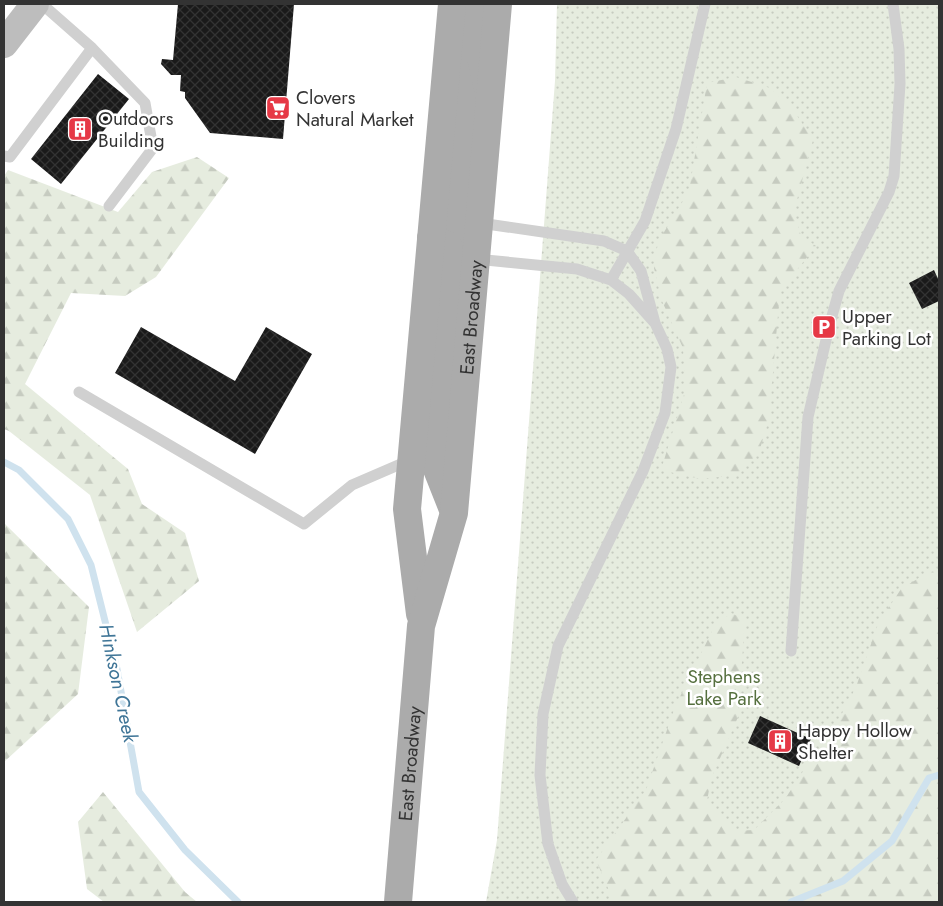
<svg xmlns="http://www.w3.org/2000/svg" width="943" height="906" font-family="Jost,sans-serif">
<style>
.grass{fill:url(#grass-dots)}
.forest{fill:url(#forest-firs)}
.lines{fill:none;stroke-linecap:round;stroke-linejoin:round}
.stream{stroke:#cfe2ee;stroke-width:7}
.building{fill:url(#building-cross-hatch)}
.service{stroke:#d0d0d0;stroke-width:11}
.secondary{stroke:#bdbdbd;stroke-width:28}
.primary{stroke:#ababab;stroke-width:28}
.labels{text-anchor:middle;dominant-baseline:central;stroke-width:5;stroke-linejoin:round;paint-order:stroke}
.poi-label{font-size:19px;fill:#333;stroke:#fff;text-anchor:start}
.street-label{font-size:19px;fill:#333;stroke:#fff}
.park-label{font-size:19px;fill:#56703f;stroke:#fff}
.water-label{font-size:20px;font-style:italic;fill:#3f7597;stroke:#fff}
</style>
<defs>
<pattern id="grass-dots" width="8" height="8" patternUnits="userSpaceOnUse" patternTransform="scale(1.25)"><rect width="8" height="8" fill="#e6ecdf"/><path d="M2 2h.1M6 6h.1" fill="none" stroke="#c6cbc0" stroke-width="1.8" stroke-linecap="round"/></pattern>
<pattern id="forest-firs" width="22" height="20" patternUnits="userSpaceOnUse" patternTransform="scale(1.25)"><rect width="22" height="20" fill="#e6ecdf"/><path d="M5 1l3.5 6h-7zM16 11l3.5 6h-7z" fill="#c6cbc0"/></pattern>
<pattern id="building-cross-hatch" width="8" height="8" patternUnits="userSpaceOnUse" patternTransform="scale(1.25)"><rect width="8" height="8" fill="#1a1a1a"/><path d="M0 0l8 8M0 8l8-8" fill="none" stroke="#333"/></pattern>
</defs>
<rect width="100%" height="100%" fill="#fff"/>
<path class="grass" d="M 557,4 L 939,4 L 939,902 L 486,902 L 497,840 L 555,81 Z"/>
<path class="forest" d="M 736,77 L 770,88 L 794,111 L 813,140 L 794,211 L 801,236 L 816,246 L 780,291 L 769,419 L 759,452 L 738,475 L 700,479 L 661,470 L 686,388 L 683,348 L 662,301 L 654,268 L 658,242 L 689,191 L 707,83 Z
M 197,157 L 229,178 L 156,277 L 125,296 L 71,293 L 25,384 L 128,469 L 142,504 L 185,533 L 199,581 L 137,632 L 90,495 L 9,431 L 4,429 L 4,176 L 8,170 L 118,212 L 152,172 Z
M 4,523 L 89,607 L 78,694 L 4,762 Z
M 939,572 L 939,902 L 614,902 L 596,860 L 646,790 L 675,707 L 714,627 L 731,613 L 745,619 L 738,717 L 711,779 L 707,801 L 733,831 L 754,830 L 785,799 L 809,762 L 829,738 L 856,687 L 878,624 L 901,589 L 927,573 Z
M 103,792 L 185,892 L 197,902 L 104,902 L 87,889 L 78,822 Z"/>
<g class="lines">
<path class="stream" d="M 4,462 L 19,470 L 68,519 L 91,565 L 117,669 L 139,792 L 185,850 L 238,902
M 791,902 L 843,881 L 892,841 L 929,778 L 939,775"/>
</g>
<path class="building" d="M 178,4 L 294,4 L 283,139 L 210,133 L 185,98 L 185,92 L 180,91 L 181,75 L 171,75 L 161,64 L 162,59 L 173,60 Z
M 98,74 L 129,99 L 61,184 L 31,159 Z
M 934,270 L 939,281 L 939,301 L 922,309 L 909,283 Z
M 141,327 L 235,381 L 266,327 L 312,354 L 255,454 L 115,373 Z
M 760,716 L 811,739 L 799,766 L 748,743 Z"/>
<g class="lines">
<path class="service" d="M 42,4 L 92,48 L 145,103 L 153,148 L 109,206
M 4,156 L 10,157 L 92,48
M 480,223 L 604,241 L 627,251 L 641,271 L 655,323 L 667,349 L 671,367 L 665,413 L 643,471 L 558,646 L 543,714 L 540,775 L 548,844 L 562,884 L 573,902
M 476,259 L 577,269 L 611,280 L 645,221 L 676,129 L 705,4
M 611,280 L 629,294 L 654,322
M 79,392 L 304,524 L 352,485 L 410,460
M 791,651 L 808,417 L 830,323 L 839,291 L 889,192 L 894,176 L 900,84 L 899,49 L 893,4"/>
<path class="secondary" d="M 4,44 L 35,4"/>
<g class="primary">
<path d="M 475,4 L 472,38 L 481,88"/>
<path d="M 454,65 L 464,109 L 453,219 L 476,259"/>
<path d="M 431,238 L 448,246 L 451,261 L 433,459 L 452,507"/>
<path d="M 420,614 L 407,509 L 452,4"/>
<path id="s1" d="M 398,902 L 421,626 L 454,513 L 498,4"/>
</g>
</g>
<defs>
<symbol id="supermarket-square" viewBox="-11 -11 22 22"><rect x="-9" y="-9" width="18" height="18" rx="4" fill="#e63946" stroke="#fff"/><path d="M-6-5.5h2.5l.6 2H6L4.5 2H-2.5L-4.4-4H-6ZM-1.5 3.2a1.3 1.3 0 1 0 .1 0ZM3 3.2a1.3 1.3 0 1 0 .1 0Z" fill="#fff"/></symbol>
<symbol id="building-square" viewBox="-11 -11 22 22"><rect x="-9" y="-9" width="18" height="18" rx="4" fill="#e63946" stroke="#fff"/><path d="M-4-6H4V6H1V3H-1V6H-4ZM-2.5-4.3h1.7v1.8h-1.7ZM.8-4.3h1.7v1.8H.8ZM-2.5-1h1.7V.8h-1.7ZM.8-1h1.7V.8H.8Z" fill="#fff"/></symbol>
<symbol id="parking-square" viewBox="-11 -11 22 22"><rect x="-9" y="-9" width="18" height="18" rx="4" fill="#e63946" stroke="#fff"/><path d="M-3.5-5.5H1a3.5 3.5 0 0 1 0 7H-1V5.5H-3.5ZM-1-3.4V-.6H.8a1.4 1.4 0 0 0 0-2.8Z" fill="#fff"/></symbol>
</defs>
<g fill-rule="evenodd">
<use href="#supermarket-square" x="264" y="94" width="28" height="28"/>
<use href="#building-square" x="66" y="115" width="28" height="28"/>
<use href="#parking-square" x="810" y="313" width="28" height="28"/>
<use href="#building-square" x="766" y="727" width="28" height="28"/>
</g>
<g class="labels">
<g class="poi-label">
<text x="296" y="97">Clovers<tspan x="296" dy="22">Natural Market</tspan></text>
<text x="98" y="118">Outdoors<tspan x="98" dy="22">Building</tspan></text>
<text x="842" y="316">Upper<tspan x="842" dy="22">Parking Lot</tspan></text>
<text x="798" y="730">Happy Hollow<tspan x="798" dy="22">Shelter</tspan></text>
</g>
<g class="street-label">
<text stroke="none"><textPath href="#s1" startOffset="591">East Broadway</textPath></text>
<text stroke="none"><textPath href="#s1" startOffset="139">East Broadway</textPath></text>
</g>
<g class="park-label">
<text x="724" y="676">Stephens<tspan x="724" dy="22">Lake Park</tspan></text>
</g>
<g class="water-label">
<text transform="translate(118 683) rotate(78)">Hinkson Creek</text>
</g>
</g>
<rect width="943" height="906" fill="none" stroke="#333333" stroke-width="10"/>
</svg>
